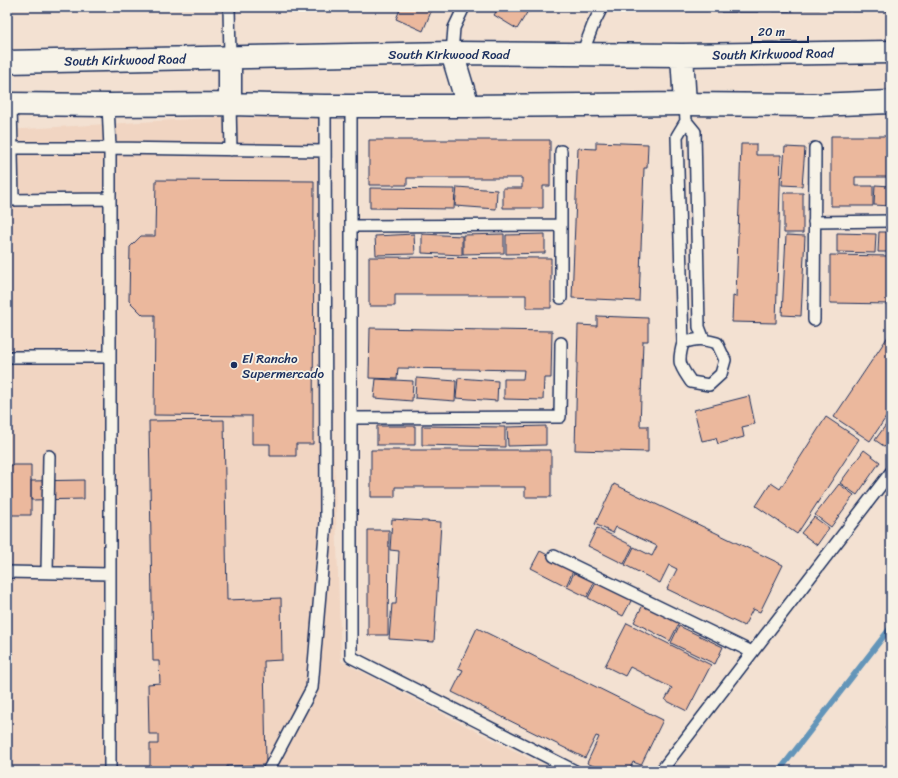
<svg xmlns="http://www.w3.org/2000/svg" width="898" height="778" font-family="Sriracha,sans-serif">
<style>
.built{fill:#f1d5c2}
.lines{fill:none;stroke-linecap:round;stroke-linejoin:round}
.stream{stroke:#6495b9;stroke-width:5.5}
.building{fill:#ebb89d;stroke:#1b2f5e}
.lane-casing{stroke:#1b2f5e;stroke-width:14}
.secondary-casing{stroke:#1b2f5e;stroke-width:25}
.lane{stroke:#f7f3e8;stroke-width:11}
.secondary{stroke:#f7f3e8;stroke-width:22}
.poi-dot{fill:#1b2f5e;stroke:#f7f3e8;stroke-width:1.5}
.labels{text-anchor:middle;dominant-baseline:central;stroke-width:3.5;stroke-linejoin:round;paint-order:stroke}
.street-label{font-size:13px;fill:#1b2f5e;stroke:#f7f3e8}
.poi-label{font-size:13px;fill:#1b2f5e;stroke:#f7f3e8;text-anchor:start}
</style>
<rect width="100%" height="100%" fill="#f3e1d2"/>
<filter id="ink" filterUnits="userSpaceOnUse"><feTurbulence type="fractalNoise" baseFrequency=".025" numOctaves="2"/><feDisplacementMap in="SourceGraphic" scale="8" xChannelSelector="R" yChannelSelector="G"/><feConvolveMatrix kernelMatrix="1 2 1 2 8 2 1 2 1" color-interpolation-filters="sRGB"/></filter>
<g filter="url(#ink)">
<path class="built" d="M 322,111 L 341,661 L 553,771 L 7,771 L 7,130 Z"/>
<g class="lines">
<path class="stream" d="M 779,771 L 891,627"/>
</g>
<path class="building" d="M 401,7 L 433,7 L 423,31 L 396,19 Z
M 499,7 L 533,7 L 530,12 L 528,11 L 517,29 L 494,15 Z
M 651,7 L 684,7 L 684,10 L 658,10 L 658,7 Z
M 686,7 L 736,7 L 736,12 L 721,12 L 721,10 L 708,10 L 708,11 L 686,11 Z
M 738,7 L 793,7 L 793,11 L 772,11 L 772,9 L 758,9 L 758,12 L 738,12 Z
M 794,7 L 820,7 L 820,9 L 794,9 Z
M 826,7 L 849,7 L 849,11 L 834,11 L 834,9 L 826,9 Z
M 851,7 L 891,7 L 891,11 L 886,11 L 886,9 L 872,9 L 872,11 L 851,11 Z
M 831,136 L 891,136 L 891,177 L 855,177 L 855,186 L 873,186 L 873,206 L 831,206 Z
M 369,140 L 550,140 L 550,186 L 543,186 L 543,208 L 503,208 L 503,188 L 522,188 L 522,178 L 407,178 L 407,185 L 369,185 Z
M 596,142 L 648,144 L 647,168 L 644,168 L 639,301 L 572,298 L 578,148 L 596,149 Z
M 741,144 L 756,144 L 756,155 L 781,155 L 776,323 L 732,322 L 733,296 L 736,297 Z
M 785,147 L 805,148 L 802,186 L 782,185 Z
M 156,180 L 314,181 L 313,444 L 296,444 L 296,456 L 270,456 L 270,444 L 252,444 L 252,416 L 154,415 L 155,315 L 143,315 L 129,301 L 130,247 L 141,236 L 155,236 Z
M 875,185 L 891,186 L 891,206 L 874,205 Z
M 457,187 L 497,190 L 496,209 L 455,206 Z
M 370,188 L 455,189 L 454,209 L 370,208 Z
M 784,193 L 803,193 L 803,233 L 784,233 Z
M 879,232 L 891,232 L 891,252 L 878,252 Z
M 837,233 L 876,234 L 875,253 L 837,252 Z
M 414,234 L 415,254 L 376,255 L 375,236 Z
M 422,234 L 462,236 L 462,255 L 422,253 Z
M 504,234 L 504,253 L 463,254 L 463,235 Z
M 545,234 L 545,253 L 506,254 L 506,235 Z
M 786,235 L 805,236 L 801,316 L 782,315 Z
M 830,255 L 891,256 L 891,304 L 830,303 Z
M 369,257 L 551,258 L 551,308 L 526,308 L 526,295 L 395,295 L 395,306 L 369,306 Z
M 597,316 L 648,318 L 648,341 L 643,341 L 640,426 L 648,426 L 648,452 L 575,450 L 578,325 L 597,326 Z
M 370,328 L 552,331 L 551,378 L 544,378 L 543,400 L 504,399 L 504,379 L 523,379 L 524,370 L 398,368 L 397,379 L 369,378 Z
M 891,332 L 891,410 L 870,441 L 834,417 Z
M 416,378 L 456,381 L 455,401 L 415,398 Z
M 458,378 L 498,381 L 497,401 L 456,398 Z
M 376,379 L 413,381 L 412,401 L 374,398 Z
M 749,396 L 755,424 L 742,427 L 744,437 L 718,444 L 716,438 L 702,441 L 694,410 Z
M 826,417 L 859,439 L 797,534 L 756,506 L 771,483 L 780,489 Z
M 891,418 L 891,451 L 875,440 Z
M 224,420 L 227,600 L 281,598 L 282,660 L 264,661 L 266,765 L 227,766 L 227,771 L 150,771 L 150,744 L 158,744 L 158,734 L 149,734 L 148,684 L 160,683 L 159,661 L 153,661 L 149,421 Z
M 377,426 L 415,426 L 415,445 L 377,445 Z
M 422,426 L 505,427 L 505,447 L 422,445 Z
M 546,426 L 546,445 L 508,446 L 507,427 Z
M 371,450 L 551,450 L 551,497 L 525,497 L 525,487 L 395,487 L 395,497 L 371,497 Z
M 864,450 L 880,462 L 857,495 L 840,483 Z
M 7,465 L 31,465 L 31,515 L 7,515 Z
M 84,480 L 84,499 L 31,500 L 31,481 Z
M 614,484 L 783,565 L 760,612 L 753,609 L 744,626 L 667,589 L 677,569 L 669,565 L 660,583 L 625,565 L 634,547 L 652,556 L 657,546 L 616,527 L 613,533 L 595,524 Z
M 839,484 L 854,495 L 831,527 L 815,515 Z
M 814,517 L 829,528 L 817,545 L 801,533 Z
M 392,519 L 441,522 L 434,642 L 389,639 L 392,604 L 396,604 L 399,551 L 390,550 Z
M 597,528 L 633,546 L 624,564 L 588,546 Z
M 368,530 L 389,530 L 388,635 L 368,635 Z
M 540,551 L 574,569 L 566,586 L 531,568 Z
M 576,569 L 596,579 L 587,597 L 567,587 Z
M 597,581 L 632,599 L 623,616 L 588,598 Z
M 643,605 L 679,623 L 670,641 L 634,622 Z
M 627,623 L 711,665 L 687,711 L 665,700 L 672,688 L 630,667 L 625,676 L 605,666 Z
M 679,626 L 723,647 L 715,664 L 671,643 Z
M 477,628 L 663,720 L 641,765 L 633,762 L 629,771 L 604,771 L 587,763 L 599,737 L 596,736 L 585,758 L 452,692 L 463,670 L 458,668 Z
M 891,721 L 891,734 L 885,728 Z"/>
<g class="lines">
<defs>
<path id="lane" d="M 229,7 L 230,58
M 452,53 L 454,28 L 464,7
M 582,54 L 593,25 L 602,7
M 11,104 L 13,200
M 230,104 L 231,150
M 108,105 L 110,148 L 110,771
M 351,106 L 351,657 L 575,771
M 686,121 L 695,132 L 699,327 L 704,340
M 12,148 L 110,148 L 325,151
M 561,151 L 561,298
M 7,200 L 110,199
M 814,222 L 891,221
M 351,226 L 561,225
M 814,320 L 815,148
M 683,343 C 698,338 702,339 717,343 L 725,360 L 721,374 L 709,385 L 691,382 C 680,365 677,364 683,343 L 677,136 L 686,121 L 685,104
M 7,357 L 110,357
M 351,418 L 560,417 L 561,343
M 554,556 L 752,652
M 7,572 L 110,574
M 47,573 L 49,456
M 268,771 L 312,688 L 326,522 L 325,106
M 661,771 L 891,472"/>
<path id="secondary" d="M 452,53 L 468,106
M 682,55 L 685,104
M 230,58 L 230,104
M 7,62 L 452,53 L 682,55 L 891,52
M 7,104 L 108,105 L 230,104 L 325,106 L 468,106 L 685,104 L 814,105 L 891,102"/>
</defs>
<use href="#lane" class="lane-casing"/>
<use href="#secondary" class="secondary-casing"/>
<use href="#lane" class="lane"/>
<use href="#secondary" class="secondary"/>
</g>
</g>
<circle class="poi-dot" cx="234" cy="365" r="4"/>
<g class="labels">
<g class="street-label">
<text x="449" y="54">South Kirkwood Road</text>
<text transform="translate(773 54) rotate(-1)">South Kirkwood Road</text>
<text transform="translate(125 60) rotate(-1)">South Kirkwood Road</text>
</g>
<g class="poi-label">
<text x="242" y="358">El Rancho<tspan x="242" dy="15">Supermercado</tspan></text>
</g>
</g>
<rect width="898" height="778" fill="none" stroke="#f7f3e8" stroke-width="24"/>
<rect x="12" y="12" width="874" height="754" fill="none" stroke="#1b2f5e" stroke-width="1.5" filter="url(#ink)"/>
<path d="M752 36v6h56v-6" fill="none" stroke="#1b2f5e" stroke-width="2"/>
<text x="758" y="36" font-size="12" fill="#1b2f5e" stroke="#f7f3e8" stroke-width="3" paint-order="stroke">20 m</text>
</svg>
